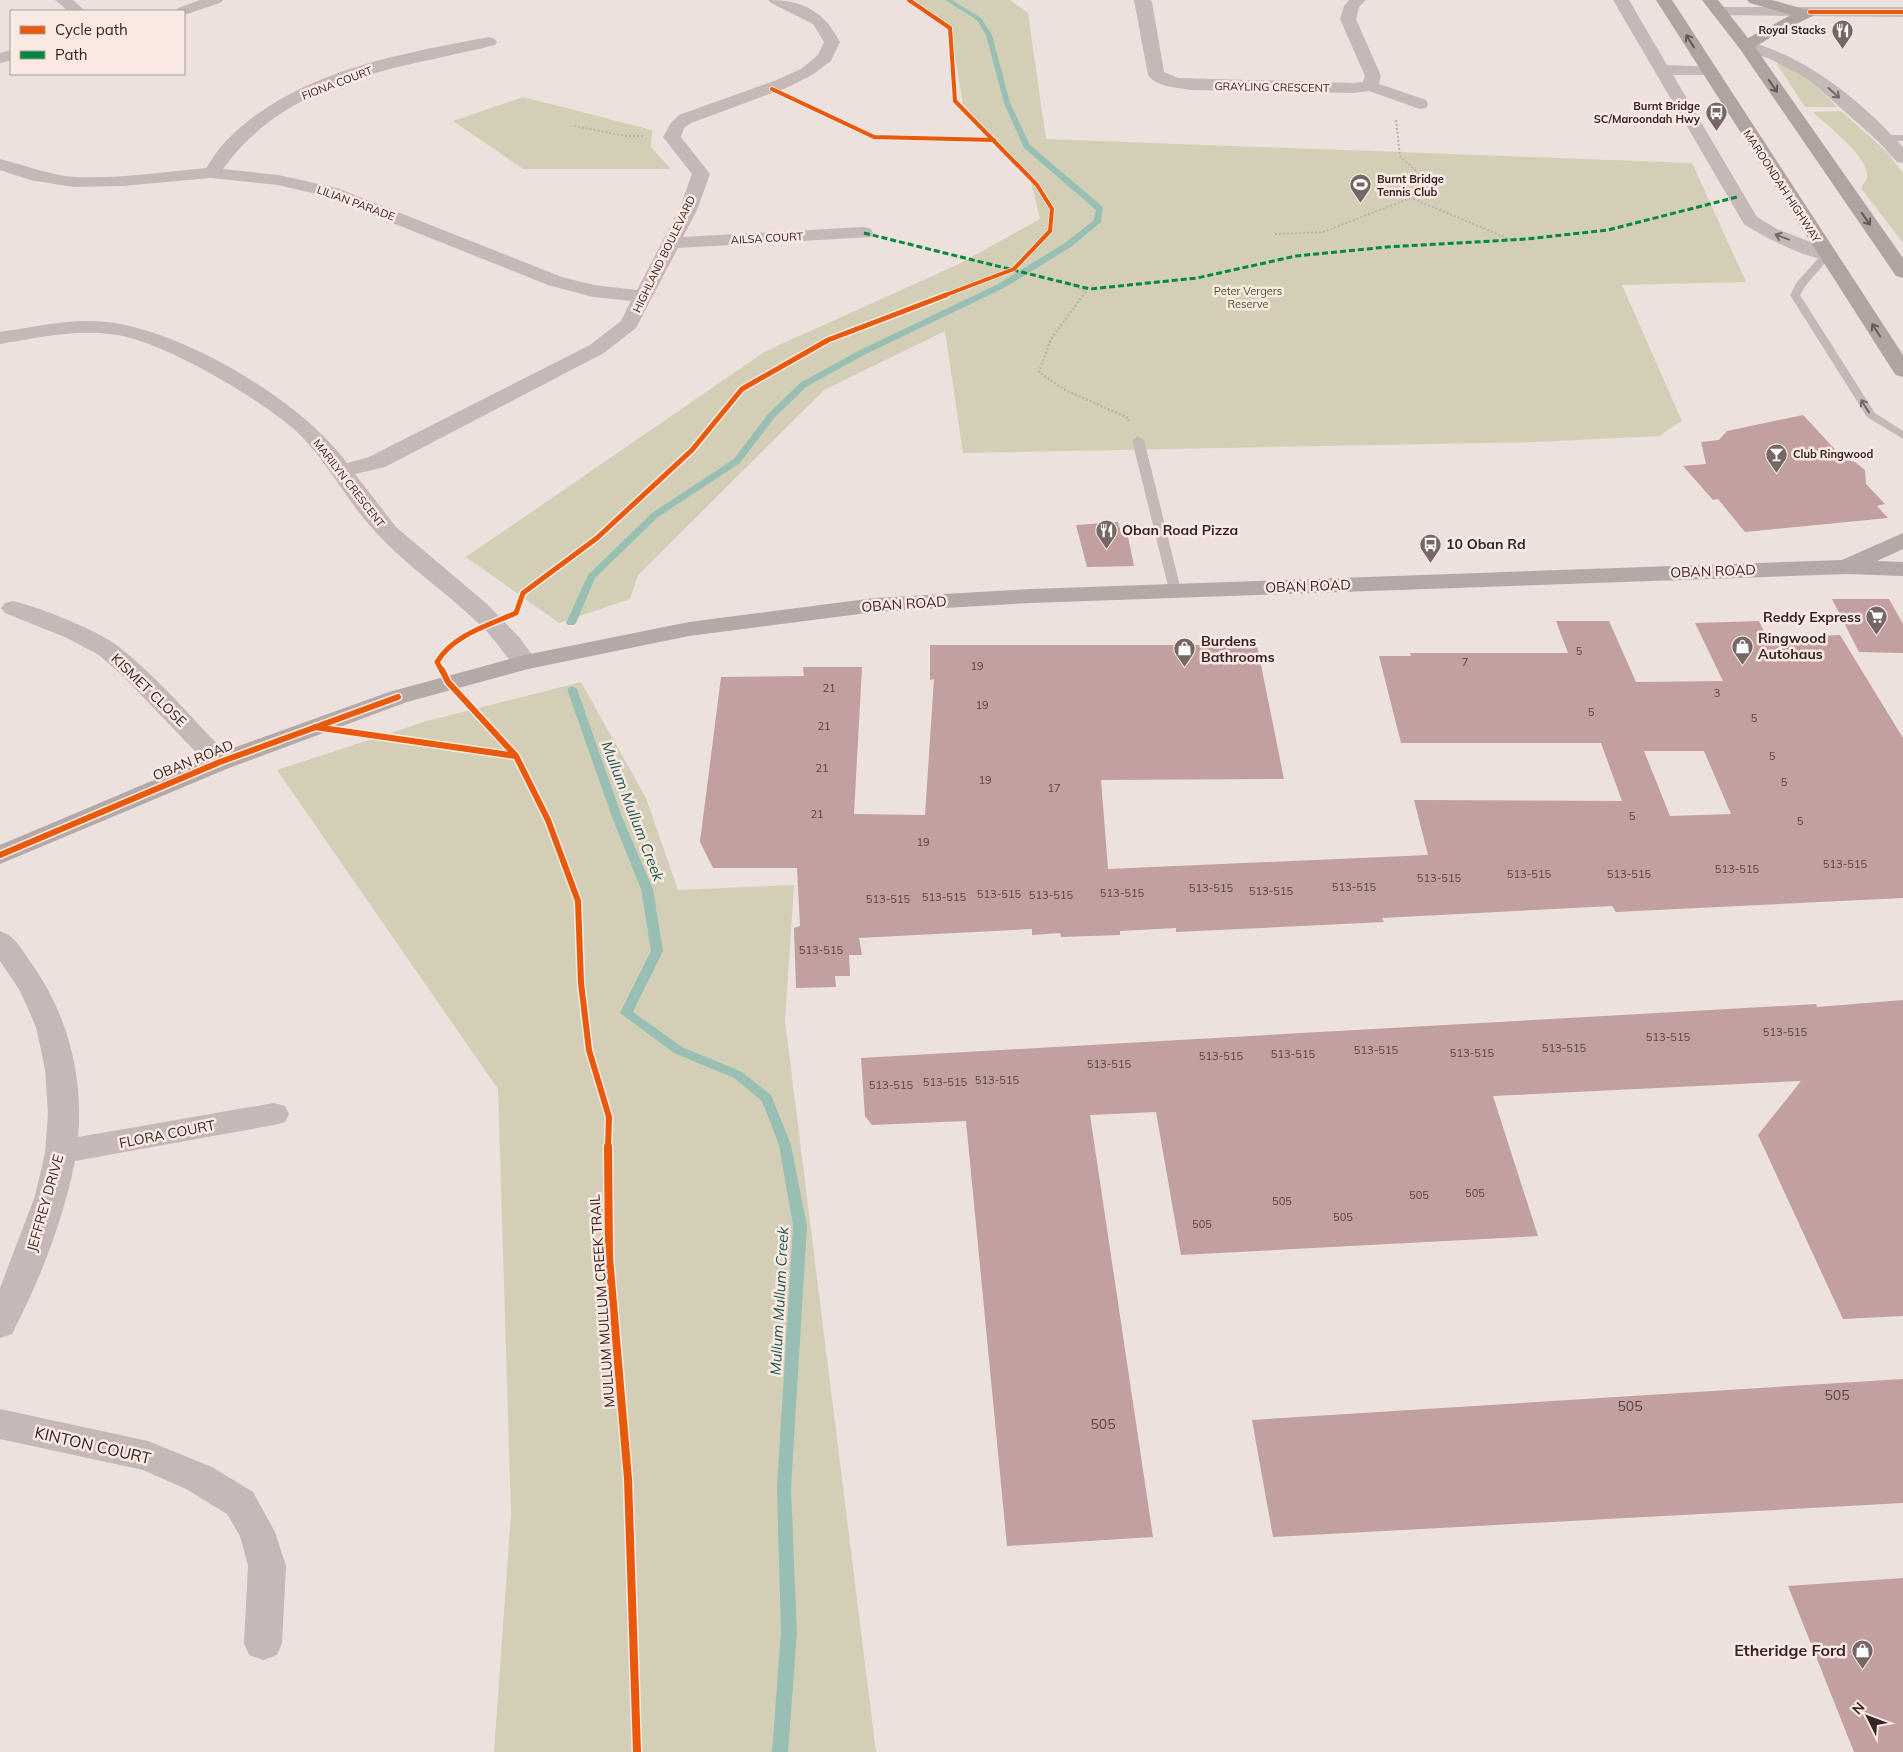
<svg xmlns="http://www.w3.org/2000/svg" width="1903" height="1752" font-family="Mulish,sans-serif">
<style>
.green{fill:#d3cfb6}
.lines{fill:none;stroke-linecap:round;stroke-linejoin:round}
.stream{fill:#99bfb4;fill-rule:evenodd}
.building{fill:#c1a09f;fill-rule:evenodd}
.path-far1{stroke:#bdb1af;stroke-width:2;stroke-dasharray:2 2;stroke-linecap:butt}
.path{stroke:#bdb1af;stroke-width:2.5;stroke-dasharray:2 2;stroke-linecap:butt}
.service{fill:#c4b9b6;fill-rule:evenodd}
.minor{fill:#c4b9b6;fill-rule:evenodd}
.secondary{fill:#b5a9a7;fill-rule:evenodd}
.trunk{fill:#afa4a0;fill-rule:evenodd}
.quiet{stroke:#00873e;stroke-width:3;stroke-dasharray:6 3;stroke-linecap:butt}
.cycleway-far3-casing{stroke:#fae9e3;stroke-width:5.5}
.cycleway-far2-casing{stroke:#fae9e3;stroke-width:8}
.cycleway-far1-casing{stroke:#fae9e3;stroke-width:9}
.cycleway-casing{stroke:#fae9e3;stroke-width:11}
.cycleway-far3{stroke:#e8590c;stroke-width:4}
.cycleway-far2{stroke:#e8590c;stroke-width:5}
.cycleway-far1{stroke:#e8590c;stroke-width:6}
.cycleway{stroke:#e8590c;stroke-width:8}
.oneway{stroke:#665856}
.oneway2{stroke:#756866}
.labels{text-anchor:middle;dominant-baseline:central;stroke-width:5;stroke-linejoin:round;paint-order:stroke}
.far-poi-label{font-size:11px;font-weight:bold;fill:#352625;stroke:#fae9e3;text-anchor:end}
.far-street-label{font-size:11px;fill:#352625;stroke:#fae9e3}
.far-park-label{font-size:11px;fill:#505428;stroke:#fae9e3}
.number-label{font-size:11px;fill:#584444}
.poi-label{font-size:14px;font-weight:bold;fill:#352625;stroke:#fae9e3;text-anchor:start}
.street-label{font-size:14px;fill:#352625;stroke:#fae9e3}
.near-number-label{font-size:14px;fill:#584444}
.water-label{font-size:15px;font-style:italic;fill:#19584b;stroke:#fae9e3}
.near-street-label{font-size:16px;fill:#352625;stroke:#fae9e3}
.near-poi-label{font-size:16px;font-weight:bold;fill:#352625;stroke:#fae9e3;text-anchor:end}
</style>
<rect width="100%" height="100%" fill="#ece1dd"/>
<path class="green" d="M 906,0 L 1010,0 L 1028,13 L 1046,139 L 1692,163 L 1746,282 L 1622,285 L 1682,421 L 1659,436 L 1536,442 L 963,453 L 945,331 L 824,390 L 638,575 L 630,599 L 559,623 L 466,557 L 766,351 L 959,264 L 1040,219 L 1030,178 L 963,104 L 950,28 Z
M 1779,62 L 1805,75 L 1837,107 L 1805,107 L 1777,64 Z
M 523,97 L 652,130 L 651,147 L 671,169 L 523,169 L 453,121 Z
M 1841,111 L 1886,151 L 1903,173 L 1903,243 L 1861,188 C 1863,185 1866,181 1867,178 C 1871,158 1826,125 1813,112 Z
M 581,682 L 646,798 L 678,890 L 794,885 L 785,1021 L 876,1752 L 494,1752 L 511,1514 L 498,1089 L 277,770 L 427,721 Z"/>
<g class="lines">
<path class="stream" d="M 945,0 L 952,0 L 981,18 L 992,35 L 1010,103 L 1030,145 L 1103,207 L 1101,222 L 1071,247 L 1004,288 L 866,354 L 806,387 L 774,418 L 740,463 L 658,517 L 595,578 L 576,623 L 574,625 L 568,625 L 566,623 L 588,575 L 652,513 L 734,459 L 768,414 L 800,383 L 860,350 L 998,284 L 1065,243 L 1093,221 L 1096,210 L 1024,148 L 1004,103 L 986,35 L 977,20 Z
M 572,686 L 577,689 L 622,817 L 653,889 L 663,951 L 633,1012 L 682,1047 L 742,1072 L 771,1095 L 791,1145 L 807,1226 L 791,1488 L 797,1633 L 788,1752 L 772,1752 L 781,1633 L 777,1488 L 793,1226 L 779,1145 L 762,1101 L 734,1078 L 674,1053 L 620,1013 L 651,951 L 641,889 L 612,817 L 567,689 Z"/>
</g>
<path class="building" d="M 1803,415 L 1843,458 L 1855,462 L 1865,470 L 1866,484 L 1885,504 L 1877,506 L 1888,518 L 1745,532 L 1718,499 L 1713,500 L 1683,466 L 1706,464 L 1701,442 L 1719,440 L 1727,431 Z
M 1118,522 L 1121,533 L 1127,532 L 1134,566 L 1087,567 L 1076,525 Z
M 1832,599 L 1889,599 L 1903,624 L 1903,653 L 1859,652 Z
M 1556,621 L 1609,621 L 1636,682 L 1723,681 L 1695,623 L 1759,621 L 1767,638 L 1840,635 L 1903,738 L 1903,898 L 1616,912 L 1612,906 L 1382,918 L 1384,922 L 1176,932 L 1176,928 L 1120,931 L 1120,935 L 1061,937 L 1060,933 L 1032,935 L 1032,929 L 859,938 L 862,955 L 849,955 L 850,976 L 835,976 L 836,987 L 796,988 L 794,928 L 800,926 L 797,868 L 713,868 L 700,842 L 721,677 L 804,676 L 803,667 L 862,667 L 854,814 L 925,815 L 934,679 L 930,680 L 930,645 L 1257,645 L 1284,779 L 1101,780 L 1108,869 L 1428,855 L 1414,800 L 1622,801 L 1601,743 L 1401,743 L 1379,656 L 1411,656 L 1410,653 L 1568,653 ZM 1644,751 L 1704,751 L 1731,814 L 1670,816 Z
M 1903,1000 L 1903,1316 L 1843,1319 L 1758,1135 L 1801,1081 L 1493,1096 L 1538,1236 L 1181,1255 L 1156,1112 L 1090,1115 L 1153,1537 L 1007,1546 L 966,1121 L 872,1125 L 865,1116 L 861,1058 L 1816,1004 L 1817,1007 Z
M 1903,1379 L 1903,1503 L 1273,1537 L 1252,1420 Z
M 1903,1578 L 1903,1752 L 1854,1752 L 1788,1586 Z"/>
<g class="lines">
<path class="path-far1" d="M 1396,120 L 1400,156 L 1415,170 L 1419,182 L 1409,194 L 1411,198 L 1512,240
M 574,126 L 626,136 L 644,136
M 1275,234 L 1323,232 L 1411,198
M 1072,284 L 1086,292 L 1082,296"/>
<path class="path" d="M 1083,295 L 1051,339 L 1039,372 L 1063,389 L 1128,418 L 1129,421"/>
<path class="service" d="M 1885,135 L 1903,135 L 1903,141 L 1882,140 L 1880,138 Z
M 1827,252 L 1832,255 L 1806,285 L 1800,295 L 1875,413 L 1903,431 L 1903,439 L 1867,417 L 1790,295 L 1797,282 L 1823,253 Z
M 1138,436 L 1144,440 L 1181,590 L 1180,593 L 1175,594 L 1169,590 L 1132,440 Z"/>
<path class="minor" d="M 55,0 L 73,0 L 85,11 L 68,11 Z
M 200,0 L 223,0 L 220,3 L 184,15 L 184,11 L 175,11 L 178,8 Z
M 768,0 C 804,0 823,11 840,42 L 831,61 L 812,75 L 786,88 L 691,123 L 684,128 L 681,137 L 710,174 L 697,210 L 683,237 L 864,227 L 871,229 L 873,233 L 871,237 L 678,248 L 636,328 L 604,353 L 385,467 L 355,474 L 396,527 L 487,604 L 520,638 L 537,662 L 534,667 C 528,669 521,671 516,666 C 506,658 495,639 484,629 C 449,593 405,566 372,528 C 344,497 326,459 295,430 C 258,398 175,349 127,337 C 85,327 42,337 0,344 L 0,332 C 35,327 70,318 106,322 C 183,330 302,401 347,463 L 369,457 L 590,345 L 621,321 L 631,301 L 593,297 L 548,285 L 325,196 L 278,185 L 211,178 L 122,186 L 74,187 L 30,180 L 0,170 L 0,159 C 25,165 48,175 75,177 C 118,179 162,172 206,168 C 213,158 220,146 229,138 C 297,71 399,54 489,37 L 495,39 L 497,42 L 495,45 C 394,70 289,78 223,169 L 278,175 L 337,188 L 562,277 L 594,285 L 637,290 L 679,210 L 692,174 L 663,137 L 671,123 L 679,115 L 774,81 L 801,69 L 818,55 L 824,42 L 813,24 L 771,3 Z
M 1134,0 L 1150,0 L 1152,2 L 1164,72 L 1178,78 L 1354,83 L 1363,82 L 1365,76 L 1340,19 L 1344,6 L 1349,0 L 1366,0 L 1359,7 L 1356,19 L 1381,76 L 1379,84 L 1426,100 L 1428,104 L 1426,108 L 1420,109 L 1369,91 L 1354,93 L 1192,90 C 1179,88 1156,87 1148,75 Z
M 1613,0 L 1629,0 L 1667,65 L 1714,67 L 1716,70 L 1708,75 L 1673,75 L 1757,217 L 1777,229 L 1834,251 L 1836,255 L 1834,259 C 1815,264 1760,235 1744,224 Z
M 1719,7 L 1903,7 L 1903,17 L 1714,15 L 1711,12 L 1714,9 Z
M 1746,41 C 1807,56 1861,101 1903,147 L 1903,163 L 1897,162 L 1879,142 L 1808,79 L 1768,58 L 1740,49 L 1738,46 Z
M 11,50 L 11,60 L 0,63 L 0,53 Z
M 13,601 C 41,608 95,629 118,646 C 159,678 193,720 229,756 L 233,762 L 229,768 L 220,770 L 211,768 L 124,677 L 99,655 L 67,638 L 5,613 L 1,608 L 5,603 Z
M 0,931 C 14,935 21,948 29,960 C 66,1010 84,1074 78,1137 L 274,1103 L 285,1106 L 289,1114 L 285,1122 L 274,1125 L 75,1161 C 63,1221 40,1280 12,1334 L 0,1338 L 0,1288 L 35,1196 L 45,1153 L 48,1113 L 45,1069 L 36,1027 L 20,991 L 0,961 Z
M 0,1409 L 148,1441 L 212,1467 L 253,1492 L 275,1532 L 286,1566 L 282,1643 L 277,1655 L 263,1660 L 249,1655 L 244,1643 L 248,1566 L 240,1536 L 227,1514 L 186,1489 L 143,1470 L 0,1439 Z"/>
<path class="secondary" d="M 1903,533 L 1903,549 L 1877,561 L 1903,562 L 1903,576 L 1847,574 L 1031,603 L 875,612 L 689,636 L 528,669 L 407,702 L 229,768 L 0,864 L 0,845 L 211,756 L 389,692 L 525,655 L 689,622 L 875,598 L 1031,589 L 1842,560 Z"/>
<path class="trunk" d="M 1656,0 L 1672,0 L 1903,355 L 1903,377 L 1896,375 L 1893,371 Z
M 1702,0 L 1718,0 L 1748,38 L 1791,15 L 1750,3 L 1747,0 L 1772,0 L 1804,9 L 1815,9 L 1818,12 L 1815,15 L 1781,31 L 1755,47 L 1903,258 L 1903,278 L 1896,276 L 1740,49 Z"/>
<path class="quiet" d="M 864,233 L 1090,289 L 1197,278 L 1296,256 L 1387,247 L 1527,239 L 1608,230 L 1737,197"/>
<defs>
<path id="cycleway-far3" d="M 909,0 L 950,28 L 955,101 L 1037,185 L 1052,209 L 1050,231 L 1014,269 L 943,296
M 1810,12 L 1903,12
M 772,89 L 874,137 L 994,140"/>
<path id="cycleway-far2" d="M 442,671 L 437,662 C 453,635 489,625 516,613 L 523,593 L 597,538 L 692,450 L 742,389 L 828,340 L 946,295"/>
<path id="cycleway-far1" d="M 442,670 L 448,682 L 516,756 L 548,820 L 578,901 L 581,983 L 589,1050 L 609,1117 L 608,1148
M 315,727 L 516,756
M 0,855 L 220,762 L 398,697"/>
<path id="cycleway" d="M 608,1147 L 609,1257 L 628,1479 L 637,1752"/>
</defs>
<use href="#cycleway-far3" class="cycleway-far3-casing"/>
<use href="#cycleway-far2" class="cycleway-far2-casing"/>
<use href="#cycleway-far1" class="cycleway-far1-casing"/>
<use href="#cycleway" class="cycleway-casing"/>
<use href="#cycleway-far3" class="cycleway-far3"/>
<use href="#cycleway-far2" class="cycleway-far2"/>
<use href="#cycleway-far1" class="cycleway-far1"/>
<use href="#cycleway" class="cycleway"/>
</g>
<defs><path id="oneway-shaft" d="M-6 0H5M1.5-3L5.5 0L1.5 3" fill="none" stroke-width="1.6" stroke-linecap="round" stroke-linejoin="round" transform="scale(1.25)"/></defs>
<g class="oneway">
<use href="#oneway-shaft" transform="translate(1690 41) rotate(-122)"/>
<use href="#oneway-shaft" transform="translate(1773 86) rotate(55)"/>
<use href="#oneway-shaft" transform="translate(1866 219) rotate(55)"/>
<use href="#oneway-shaft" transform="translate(1876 330) rotate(-123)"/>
</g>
<g class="oneway2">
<use href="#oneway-shaft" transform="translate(1834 93) rotate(42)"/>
<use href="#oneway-shaft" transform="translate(1782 237) rotate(-159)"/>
<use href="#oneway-shaft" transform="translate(1865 406) rotate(-122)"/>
</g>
<defs>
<symbol id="restaurant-pin" viewBox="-11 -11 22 30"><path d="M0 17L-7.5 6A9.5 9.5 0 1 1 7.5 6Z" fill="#756765" stroke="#fae9e3"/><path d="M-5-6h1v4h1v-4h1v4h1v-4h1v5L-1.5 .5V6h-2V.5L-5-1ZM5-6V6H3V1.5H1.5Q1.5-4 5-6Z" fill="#fff"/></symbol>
<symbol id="bus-pin" viewBox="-11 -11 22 30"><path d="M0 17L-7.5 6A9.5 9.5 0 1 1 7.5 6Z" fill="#756765" stroke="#fae9e3"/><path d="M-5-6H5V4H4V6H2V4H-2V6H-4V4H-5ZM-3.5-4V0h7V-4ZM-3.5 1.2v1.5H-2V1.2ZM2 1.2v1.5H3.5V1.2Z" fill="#fff"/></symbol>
<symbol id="stadium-pin" viewBox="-11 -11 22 30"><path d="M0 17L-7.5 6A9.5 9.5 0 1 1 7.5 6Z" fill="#756765" stroke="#fae9e3"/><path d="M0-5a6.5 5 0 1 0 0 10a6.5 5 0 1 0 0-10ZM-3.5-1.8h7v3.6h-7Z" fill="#fff"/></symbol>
<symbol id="bar-pin" viewBox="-11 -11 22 30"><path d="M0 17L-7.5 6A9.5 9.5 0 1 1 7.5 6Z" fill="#756765" stroke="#fae9e3"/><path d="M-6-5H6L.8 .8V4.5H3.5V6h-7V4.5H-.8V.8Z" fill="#fff"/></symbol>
<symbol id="supermarket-pin" viewBox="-11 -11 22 30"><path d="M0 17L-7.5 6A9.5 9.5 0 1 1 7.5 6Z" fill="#756765" stroke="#fae9e3"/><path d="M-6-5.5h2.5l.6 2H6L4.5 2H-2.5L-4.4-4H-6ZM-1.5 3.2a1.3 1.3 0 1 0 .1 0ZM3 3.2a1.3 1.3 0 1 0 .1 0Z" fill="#fff"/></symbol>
<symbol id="shop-pin" viewBox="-11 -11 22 30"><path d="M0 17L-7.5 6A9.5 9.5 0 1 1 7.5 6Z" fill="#756765" stroke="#fae9e3"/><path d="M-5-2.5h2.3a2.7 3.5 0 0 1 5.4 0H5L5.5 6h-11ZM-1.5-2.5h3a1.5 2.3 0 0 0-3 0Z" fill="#fff"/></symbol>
</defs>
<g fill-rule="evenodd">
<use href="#restaurant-pin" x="1830" y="18" width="25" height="34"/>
<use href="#bus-pin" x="1704" y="100" width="25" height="34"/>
<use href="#stadium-pin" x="1348" y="172" width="25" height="34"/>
<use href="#bar-pin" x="1764" y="442" width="25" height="34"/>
<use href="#restaurant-pin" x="1094" y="518" width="25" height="34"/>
<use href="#bus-pin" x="1418" y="532" width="25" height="34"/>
<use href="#supermarket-pin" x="1864" y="604" width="25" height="34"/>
<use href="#shop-pin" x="1730" y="634" width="25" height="34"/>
<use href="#shop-pin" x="1172" y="636" width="25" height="34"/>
<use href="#shop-pin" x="1850" y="1638" width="25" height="34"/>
</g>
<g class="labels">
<g class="far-poi-label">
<text x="1826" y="30">Royal Stacks</text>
<text x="1700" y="106">Burnt Bridge<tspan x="1700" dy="13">SC/Maroondah Hwy</tspan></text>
<text x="1377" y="179" text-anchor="start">Burnt Bridge<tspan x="1377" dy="13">Tennis Club</tspan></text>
<text x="1793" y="454" text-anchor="start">Club Ringwood</text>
</g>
<g class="far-street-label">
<text transform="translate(337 83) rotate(-21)">FIONA COURT</text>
<text transform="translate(1272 87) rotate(1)">GRAYLING CRESCENT</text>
<text transform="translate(1782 186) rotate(57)">MAROONDAH HIGHWAY</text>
<text transform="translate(356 203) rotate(20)">LILIAN PARADE</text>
<text transform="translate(767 238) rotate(-3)">AILSA COURT</text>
<text transform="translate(664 254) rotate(-64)">HIGHLAND BOULEVARD</text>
<text transform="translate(349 483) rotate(52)">MARILYN CRESCENT</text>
</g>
<g class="far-park-label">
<text x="1248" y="291">Peter Vergers<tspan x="1248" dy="13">Reserve</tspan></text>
</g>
<g class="number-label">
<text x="1579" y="651">5</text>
<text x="1465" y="662">7</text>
<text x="977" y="666">19</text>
<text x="829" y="688">21</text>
<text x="1717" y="693">3</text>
<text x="982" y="705">19</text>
<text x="1591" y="712">5</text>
<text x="1754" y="718">5</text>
<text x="824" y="726">21</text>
<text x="1772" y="756">5</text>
<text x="822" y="768">21</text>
<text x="985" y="780">19</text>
<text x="1784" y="782">5</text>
<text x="1054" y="788">17</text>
<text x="817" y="814">21</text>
<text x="1632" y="816">5</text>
<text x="1800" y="821">5</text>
<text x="923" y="842">19</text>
<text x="1845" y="864">513-515</text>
<text x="1737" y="869">513-515</text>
<text x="1529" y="874">513-515</text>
<text x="1629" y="874">513-515</text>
<text x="1439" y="878">513-515</text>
<text x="1354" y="887">513-515</text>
<text x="1211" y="888">513-515</text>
<text x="1271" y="891">513-515</text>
<text x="1122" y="893">513-515</text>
<text x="999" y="894">513-515</text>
<text x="1051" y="895">513-515</text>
<text x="944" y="897">513-515</text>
<text x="888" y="899">513-515</text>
<text x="821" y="950">513-515</text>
<text x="1785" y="1032">513-515</text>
<text x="1668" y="1037">513-515</text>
<text x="1564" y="1048">513-515</text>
<text x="1376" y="1050">513-515</text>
<text x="1472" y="1053">513-515</text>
<text x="1293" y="1054">513-515</text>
<text x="1221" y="1056">513-515</text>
<text x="1109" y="1064">513-515</text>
<text x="997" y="1080">513-515</text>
<text x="945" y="1082">513-515</text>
<text x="891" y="1085">513-515</text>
<text x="1475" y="1193">505</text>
<text x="1419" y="1195">505</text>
<text x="1282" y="1201">505</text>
<text x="1343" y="1217">505</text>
<text x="1202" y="1224">505</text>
</g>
<g class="poi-label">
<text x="1122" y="530">Oban Road Pizza</text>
<text x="1446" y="544">10 Oban Rd</text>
<text x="1861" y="617" text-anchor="end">Reddy Express</text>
<text x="1758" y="638">Ringwood<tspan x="1758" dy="16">Autohaus</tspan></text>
<text x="1201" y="641">Burdens<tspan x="1201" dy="16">Bathrooms</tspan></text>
</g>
<g class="street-label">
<text transform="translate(1713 571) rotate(-2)">OBAN ROAD</text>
<text transform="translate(1308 586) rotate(-2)">OBAN ROAD</text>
<text transform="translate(904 604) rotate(-4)">OBAN ROAD</text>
<text transform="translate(149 690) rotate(44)">KISMET CLOSE</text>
<text transform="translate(193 760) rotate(-22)">OBAN ROAD</text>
<text transform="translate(167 1134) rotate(-11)">FLORA COURT</text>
<text transform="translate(45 1203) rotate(-74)">JEFFREY DRIVE</text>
<text transform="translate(602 1301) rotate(-94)">MULLUM MULLUM CREEK TRAIL</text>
</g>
<g class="near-number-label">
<text x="1837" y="1395">505</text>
<text x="1630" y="1406">505</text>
<text x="1103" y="1424">505</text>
</g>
<g class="water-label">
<text transform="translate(633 811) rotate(69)">Mullum Mullum Creek</text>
<text transform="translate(779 1301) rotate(-87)">Mullum Mullum Creek</text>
</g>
<g class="near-street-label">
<text transform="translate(93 1445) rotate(13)">KINTON COURT</text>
</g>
<g class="near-poi-label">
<text x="1846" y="1650">Etheridge Ford</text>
</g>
</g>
<rect x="10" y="10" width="175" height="65" fill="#fae9e3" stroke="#ab9b97"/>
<rect x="20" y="26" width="25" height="8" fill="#e8590c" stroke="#ab9b97"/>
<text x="55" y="35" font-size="15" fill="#352625">Cycle path</text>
<rect x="20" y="51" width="25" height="8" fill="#00873e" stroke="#ab9b97"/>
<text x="55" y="60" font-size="15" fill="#352625">Path</text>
<g transform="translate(1868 1717) rotate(312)" stroke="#fae9e3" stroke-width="4" paint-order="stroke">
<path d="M0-4L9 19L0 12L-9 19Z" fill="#352625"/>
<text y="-8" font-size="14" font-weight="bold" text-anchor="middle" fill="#352625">N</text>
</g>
</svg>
